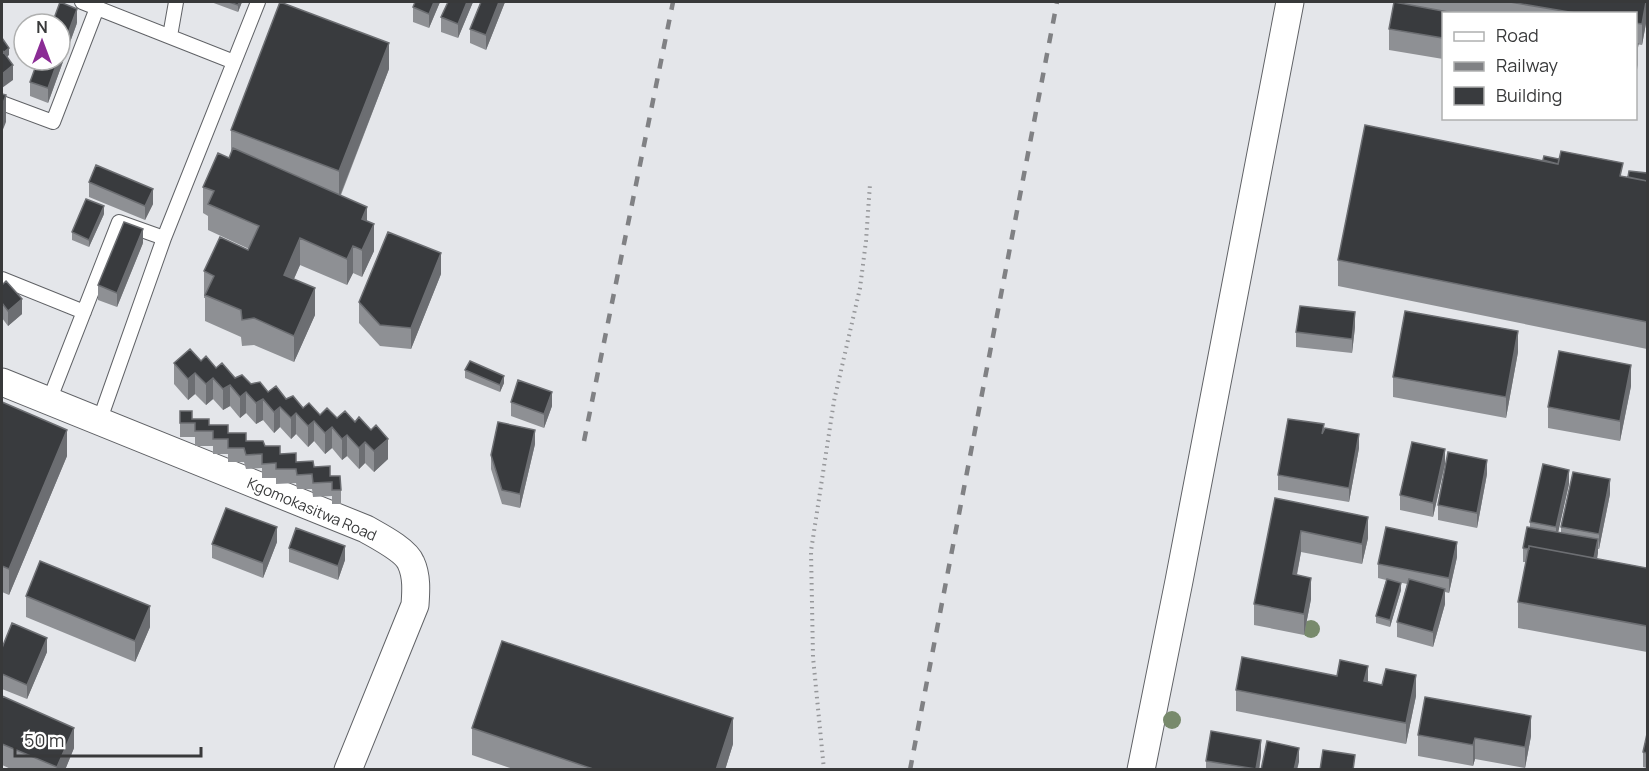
<svg xmlns="http://www.w3.org/2000/svg" width="1649" height="771" font-family="Manrope,sans-serif">
<style>
.lines{fill:none;stroke-linecap:round;stroke-linejoin:round}
.lane-casing{stroke:#606266;stroke-width:16}
.street-casing{stroke:#606266;stroke-width:29}
.path{stroke:#96979a;stroke-width:4;stroke-dasharray:1.5 4.5;stroke-linecap:butt}
.lane{stroke:#fff;stroke-width:14}
.street{stroke:#fff;stroke-width:27}
.rail{stroke:#808184;stroke-width:4.5;stroke-dasharray:10 10;stroke-linecap:butt}
.tree{fill:#788a6c}
.wall{fill:#8e9094}
.shaded-wall{fill:#6c6e72}
.building{fill:#393b3e;stroke:#6c6e72;stroke-width:1.5}
.labels{text-anchor:middle;dominant-baseline:central;stroke-width:6;stroke-linejoin:round;paint-order:stroke}
.street-label{font-size:15px;fill:#38393a;stroke:#fff}
</style>
<rect width="100%" height="100%" fill="#e4e6ea"/>
<g class="lines">
<defs>
<path id="lane" d="M 82,2 L 234,62
M 170,36 L 176,2
M 2,103 L 53,122 L 97,8
M 2,279 L 84,312
M 49,401 L 119,222 L 164,238
M 99,422 L 164,238 L 258,2"/>
<path id="street" d="M 2,382 L 366,529 C 378,536 406,550 411,563 C 417,576 416,591 415,605 L 348,770
M 1141,770 L 1179,581 L 1290,2"/>
</defs>
<use href="#lane" class="lane-casing"/>
<use href="#street" class="street-casing"/>
<path class="path" d="M 824,770 L 813,657 L 811,551 L 834,401 L 860,288 L 866,241 L 870,184"/>
<use href="#lane" class="lane"/>
<use href="#street" class="street"/>
<path class="rail" d="M 584,441 L 673,2
M 910,770 L 1057,2"/>
</g>
<g class="tree">
<circle cx="1311" cy="629" r="9"/>
<circle cx="1172" cy="720" r="9"/>
</g>
<path class="wall" d="M 211,2 L 242,2 L 238,12 Z
M 440,2 L 429,28 L 413,22 L 413,7 Z
M 448,2 L 473,2 L 458,38 L 441,32 L 441,17 Z
M 481,2 L 505,2 L 486,50 L 470,43 L 470,29 Z
M 1397,2 L 1647,2 L 1647,18 L 1642,45 L 1635,44 L 1635,14 L 1443,14 L 1443,59 L 1389,50 L 1389,29 Z
M 77,23 L 48,103 L 30,96 L 30,82 Z
M 389,69 L 341,195 L 367,221 L 374,251 L 362,277 L 353,273 L 347,285 L 300,265 L 294,279 L 315,315 L 294,362 L 254,345 L 242,346 L 241,337 L 205,321 L 205,298 L 204,298 L 204,271 L 248,250 L 249,249 L 208,230 L 208,216 L 203,213 L 203,187 L 229,158 L 231,153 L 231,130 Z
M 1647,173 L 1647,349 L 1338,286 L 1338,260 L 1623,176 L 1628,177 Z
M 89,182 L 153,204 L 145,220 L 89,197 Z
M 104,214 L 89,247 L 72,240 L 72,232 Z
M 143,243 L 117,307 L 98,300 L 98,285 Z
M 441,274 L 411,349 L 380,346 L 359,323 L 359,302 Z
M 2,285 L 22,314 L 8,326 L 2,318 Z
M 1355,327 L 1352,353 L 1296,347 L 1296,332 Z
M 1518,352 L 1506,418 L 1393,397 L 1393,377 Z
M 201,361 L 235,378 L 286,399 L 320,415 L 337,418 L 388,459 L 374,472 L 365,463 L 359,469 L 347,456 L 342,460 L 332,448 L 325,454 L 314,441 L 308,447 L 296,434 L 291,439 L 280,427 L 274,433 L 263,420 L 256,424 L 246,413 L 240,418 L 230,406 L 223,410 L 213,399 L 206,405 L 195,394 L 188,400 L 174,384 L 174,363 Z
M 465,370 L 504,383 L 500,392 L 465,378 Z
M 1631,386 L 1620,441 L 1548,428 L 1548,407 Z
M 2,402 L 67,456 L 9,595 L 2,592 Z
M 511,402 L 552,406 L 544,428 L 511,416 Z
M 180,411 L 192,419 L 246,441 L 265,446 L 296,462 L 314,467 L 330,476 L 341,490 L 341,504 L 332,504 L 332,496 L 313,497 L 312,489 L 297,489 L 296,483 L 276,484 L 276,478 L 262,478 L 262,468 L 246,469 L 244,462 L 228,462 L 228,454 L 213,454 L 213,446 L 195,446 L 195,437 L 180,437 Z
M 1324,430 L 1359,448 L 1349,502 L 1278,490 L 1278,475 Z
M 535,444 L 520,508 L 502,504 L 491,469 L 491,455 Z
M 1445,464 L 1433,517 L 1400,510 L 1400,495 Z
M 1487,474 L 1477,528 L 1438,520 L 1438,505 Z
M 1569,484 L 1558,532 L 1561,533 L 1561,527 L 1610,494 L 1599,549 L 1598,549 L 1597,559 L 1647,568 L 1647,652 L 1518,628 L 1518,602 L 1526,562 L 1523,562 L 1523,548 L 1530,527 L 1530,522 Z
M 1275,498 L 1368,538 L 1362,564 L 1301,552 L 1297,575 L 1311,599 L 1304,635 L 1254,625 L 1254,604 Z
M 277,542 L 263,578 L 212,558 L 212,544 Z
M 289,548 L 345,560 L 338,580 L 289,562 Z
M 1457,557 L 1449,593 L 1445,592 L 1445,604 L 1433,647 L 1397,637 L 1397,622 L 1407,584 L 1398,582 L 1401,590 L 1390,627 L 1376,623 L 1376,616 L 1386,580 L 1378,578 L 1378,564 Z
M 26,596 L 150,627 L 135,662 L 26,617 Z
M 2,648 L 47,652 L 27,699 L 2,689 Z
M 1368,682 L 1416,696 L 1406,744 L 1236,711 L 1236,690 Z
M 2,696 L 74,748 L 65,770 L 13,770 L 2,765 Z
M 472,728 L 733,744 L 725,770 L 516,770 L 472,755 Z
M 1647,734 L 1647,768 L 1643,767 L 1643,752 Z
M 1418,735 L 1531,736 L 1525,768 L 1475,759 L 1473,766 L 1418,756 Z
M 1261,755 L 1259,770 L 1206,770 L 1206,761 Z"/>
<path class="shaded-wall" d="M 239,2 L 242,2 L 238,12 L 238,5 Z
M 434,2 L 440,2 L 429,28 L 429,14 Z
M 467,2 L 473,2 L 458,38 L 458,24 Z
M 499,2 L 505,2 L 486,50 L 486,35 Z
M 1646,2 L 1647,18 L 1642,45 L 1642,24 Z
M 77,9 L 77,23 L 48,103 L 48,88 L 58,60 L 60,60 L 60,55 Z
M 389,43 L 389,69 L 339,198 L 339,171 Z
M 1638,44 L 1638,65 L 1635,79 L 1635,58 Z
M 9,48 L 9,55 L 3,61 L 3,53 Z
M 13,65 L 13,80 L 2,88 L 2,74 Z
M 6,95 L 6,122 L 2,132 L 2,106 Z
M 153,189 L 153,204 L 145,220 L 145,206 Z
M 104,206 L 104,214 L 89,247 L 89,240 Z
M 367,207 L 367,233 L 362,219 Z
M 374,224 L 374,251 L 362,277 L 362,250 Z
M 143,229 L 143,243 L 117,307 L 117,293 Z
M 300,238 L 300,265 L 284,301 L 284,275 Z
M 353,246 L 353,273 L 347,285 L 347,259 Z
M 441,253 L 441,274 L 411,349 L 411,328 Z
M 315,288 L 315,315 L 294,362 L 294,336 Z
M 22,299 L 22,314 L 8,326 L 8,311 Z
M 1355,312 L 1355,327 L 1352,353 L 1352,339 Z
M 1518,331 L 1518,352 L 1506,418 L 1506,397 Z
M 1631,365 L 1631,386 L 1620,441 L 1620,421 Z
M 195,373 L 195,394 L 188,400 L 188,379 Z
M 504,376 L 504,383 L 500,392 L 500,385 Z
M 213,378 L 213,399 L 206,405 L 206,384 Z
M 230,385 L 230,406 L 223,410 L 223,389 Z
M 246,392 L 246,413 L 240,418 L 240,397 Z
M 552,392 L 552,406 L 544,428 L 544,414 Z
M 263,399 L 263,420 L 256,424 L 256,403 Z
M 280,407 L 280,427 L 274,433 L 274,412 Z
M 296,413 L 296,434 L 291,439 L 291,418 Z
M 314,421 L 314,441 L 308,447 L 308,426 Z
M 332,427 L 332,448 L 325,454 L 325,433 Z
M 67,430 L 67,456 L 9,595 L 9,569 Z
M 535,430 L 535,444 L 520,508 L 520,494 Z
M 1359,434 L 1359,448 L 1349,502 L 1349,488 Z
M 347,435 L 347,456 L 342,460 L 342,439 Z
M 388,439 L 388,459 L 374,472 L 374,451 Z
M 365,442 L 365,463 L 359,469 L 359,448 Z
M 1445,449 L 1445,464 L 1433,517 L 1433,503 Z
M 1487,460 L 1487,474 L 1477,528 L 1477,513 Z
M 1569,470 L 1569,484 L 1556,542 L 1556,527 Z
M 1610,479 L 1610,494 L 1599,549 L 1599,534 Z
M 1368,517 L 1368,538 L 1362,564 L 1362,544 Z
M 277,527 L 277,542 L 263,578 L 263,563 Z
M 1301,531 L 1301,552 L 1293,594 L 1293,574 Z
M 1598,539 L 1598,553 L 1594,575 L 1594,560 Z
M 1457,542 L 1457,557 L 1449,593 L 1449,578 Z
M 345,546 L 345,560 L 338,580 L 338,566 Z
M 1311,578 L 1311,599 L 1304,635 L 1304,614 Z
M 1401,583 L 1401,590 L 1390,627 L 1390,620 Z
M 1445,589 L 1445,604 L 1433,647 L 1433,632 Z
M 150,606 L 150,627 L 135,662 L 135,641 Z
M 47,638 L 47,652 L 27,699 L 27,685 Z
M 1368,666 L 1368,687 L 1364,681 Z
M 1416,675 L 1416,696 L 1406,744 L 1406,723 Z
M 1531,716 L 1531,736 L 1525,768 L 1525,747 Z
M 733,718 L 733,744 L 725,770 L 716,770 Z
M 74,728 L 74,748 L 65,770 L 57,770 L 57,767 Z
M 1475,738 L 1475,759 L 1473,766 L 1473,745 Z
M 1261,740 L 1261,755 L 1259,770 L 1256,770 Z
M 1299,748 L 1299,762 L 1297,770 L 1294,770 Z"/>
<path class="building" d="M 60,2 L 77,9 L 60,55 L 60,24 L 52,24 Z
M 229,2 L 239,2 L 238,5 Z
M 280,2 L 389,43 L 339,171 L 231,130 Z
M 415,2 L 434,2 L 429,14 L 413,7 Z
M 448,2 L 467,2 L 458,24 L 441,17 Z
M 481,2 L 499,2 L 486,35 L 470,29 Z
M 1394,2 L 1459,14 L 1443,14 L 1443,38 L 1389,29 Z
M 1510,2 L 1646,2 L 1642,24 L 1635,23 L 1635,14 L 1581,14 Z
M 2,38 L 9,48 L 3,53 L 2,50 Z
M 1635,44 L 1638,44 L 1635,58 Z
M 2,50 L 13,65 L 2,74 Z
M 38,60 L 58,60 L 48,88 L 30,82 Z
M 2,94 L 6,95 L 2,106 Z
M 1365,125 L 1558,164 L 1561,151 L 1623,163 L 1620,176 L 1647,181 L 1647,322 L 1338,260 Z
M 233,148 L 367,207 L 362,219 L 374,224 L 362,250 L 353,246 L 347,259 L 300,238 L 284,275 L 315,288 L 294,336 L 254,318 L 242,320 L 241,310 L 205,295 L 214,276 L 204,271 L 220,237 L 248,250 L 259,226 L 208,204 L 214,191 L 203,187 L 218,153 L 229,158 Z
M 1544,156 L 1559,159 L 1558,164 L 1543,160 Z
M 96,165 L 153,189 L 145,206 L 89,182 Z
M 1629,171 L 1647,173 L 1647,181 L 1628,177 Z
M 86,199 L 104,206 L 89,240 L 72,232 Z
M 124,222 L 143,229 L 117,293 L 98,285 Z
M 388,232 L 441,253 L 411,328 L 380,325 L 359,302 Z
M 6,281 L 22,299 L 8,311 L 2,303 L 2,285 Z
M 1300,306 L 1355,312 L 1352,339 L 1296,332 Z
M 1405,311 L 1518,331 L 1506,397 L 1393,377 Z
M 190,349 L 201,361 L 206,356 L 216,368 L 222,363 L 235,378 L 242,375 L 251,384 L 260,382 L 268,392 L 276,386 L 286,399 L 293,396 L 303,408 L 309,403 L 320,415 L 327,408 L 337,418 L 345,411 L 355,422 L 359,417 L 371,430 L 376,425 L 388,439 L 374,451 L 365,442 L 359,448 L 347,435 L 342,439 L 332,427 L 325,433 L 314,421 L 308,426 L 296,413 L 291,418 L 280,407 L 274,412 L 263,399 L 256,403 L 246,392 L 240,397 L 230,385 L 223,389 L 213,378 L 206,384 L 195,373 L 188,379 L 174,363 Z
M 1559,351 L 1631,365 L 1620,421 L 1548,407 Z
M 470,361 L 504,376 L 500,385 L 465,370 Z
M 518,380 L 552,392 L 544,414 L 511,402 Z
M 2,402 L 67,430 L 9,569 L 2,566 Z
M 180,411 L 192,411 L 192,419 L 209,419 L 209,425 L 228,425 L 228,433 L 246,433 L 246,441 L 263,441 L 265,446 L 280,446 L 280,454 L 296,453 L 296,462 L 313,461 L 314,467 L 330,466 L 330,476 L 340,476 L 341,490 L 332,490 L 332,482 L 313,483 L 312,474 L 297,475 L 296,469 L 276,469 L 276,463 L 262,464 L 262,454 L 246,455 L 244,448 L 228,448 L 228,439 L 213,439 L 213,431 L 195,431 L 195,423 L 180,423 Z
M 1288,419 L 1324,424 L 1322,434 L 1325,428 L 1359,434 L 1349,488 L 1278,475 Z
M 498,422 L 535,430 L 520,494 L 502,490 L 491,455 Z
M 1412,442 L 1445,449 L 1433,503 L 1400,495 Z
M 1448,452 L 1487,460 L 1477,513 L 1438,505 Z
M 1543,464 L 1569,470 L 1556,527 L 1530,522 Z
M 1573,472 L 1610,479 L 1599,534 L 1561,527 Z
M 1275,498 L 1368,517 L 1362,544 L 1301,531 L 1293,574 L 1311,578 L 1304,614 L 1254,604 Z
M 226,508 L 277,527 L 263,563 L 212,544 Z
M 1386,527 L 1457,542 L 1449,578 L 1378,564 Z
M 1527,527 L 1598,539 L 1594,558 L 1529,546 L 1529,549 L 1523,548 Z
M 296,528 L 345,546 L 338,566 L 289,548 Z
M 1529,546 L 1647,568 L 1647,626 L 1518,602 Z
M 40,561 L 150,606 L 135,641 L 26,596 Z
M 1387,579 L 1401,583 L 1390,620 L 1376,616 Z
M 1409,579 L 1445,589 L 1433,632 L 1397,622 Z
M 12,623 L 47,638 L 27,685 L 2,674 L 2,648 Z
M 502,641 L 733,718 L 716,770 L 596,770 L 472,728 Z
M 1242,657 L 1337,676 L 1340,660 L 1368,666 L 1364,681 L 1382,685 L 1386,669 L 1416,675 L 1406,723 L 1236,690 Z
M 2,696 L 74,728 L 57,767 L 2,744 Z
M 1425,697 L 1531,716 L 1525,747 L 1475,738 L 1473,745 L 1418,735 Z
M 1211,731 L 1261,740 L 1256,769 L 1206,761 Z
M 1647,734 L 1647,753 L 1643,752 Z
M 1267,741 L 1299,748 L 1294,770 L 1261,770 Z
M 1323,750 L 1355,755 L 1353,770 L 1320,770 Z"/>
<g class="labels">
<g class="street-label">
<text transform="translate(312 509) rotate(23)">Kgomokasitwa Road</text>
</g>
</g>
<rect width="1649" height="771" fill="none" stroke="#38393a" stroke-width="6"/>
<rect x="1442" y="12" width="195" height="108" fill="#ffffff" stroke="#afb0b0" stroke-width="1.5"/>
<rect x="1454" y="32" width="30" height="9" fill="#ffffff" stroke="#afb0b0" stroke-width="1.5"/>
<text x="1496" y="42" font-size="18" fill="#38393a">Road</text>
<rect x="1454" y="62" width="30" height="9" fill="#808184" stroke="#afb0b0" stroke-width="1.5"/>
<text x="1496" y="72" font-size="18" fill="#38393a">Railway</text>
<rect x="1454" y="87" width="30" height="18" fill="#393b3e" stroke="#afb0b0" stroke-width="1.5"/>
<text x="1496" y="102" font-size="18" fill="#38393a">Building</text>
<g transform="translate(42 42)"><circle r="28" fill="#ffffff" stroke="#afb0b0" stroke-width="1.5"/>
<path d="M0-4.5L10 22L0 15L-10 22Z" fill="#8b2c95"/>
<text y="-9" font-size="16" font-weight="bold" text-anchor="middle" fill="#38393a">N</text>
</g>
<path d="M15 747v9h186v-9" fill="none" stroke="#38393a" stroke-width="3"/>
<text x="24" y="747" font-size="18" fill="#38393a" stroke="#ffffff" stroke-width="4.5" paint-order="stroke">50 m</text>
</svg>
